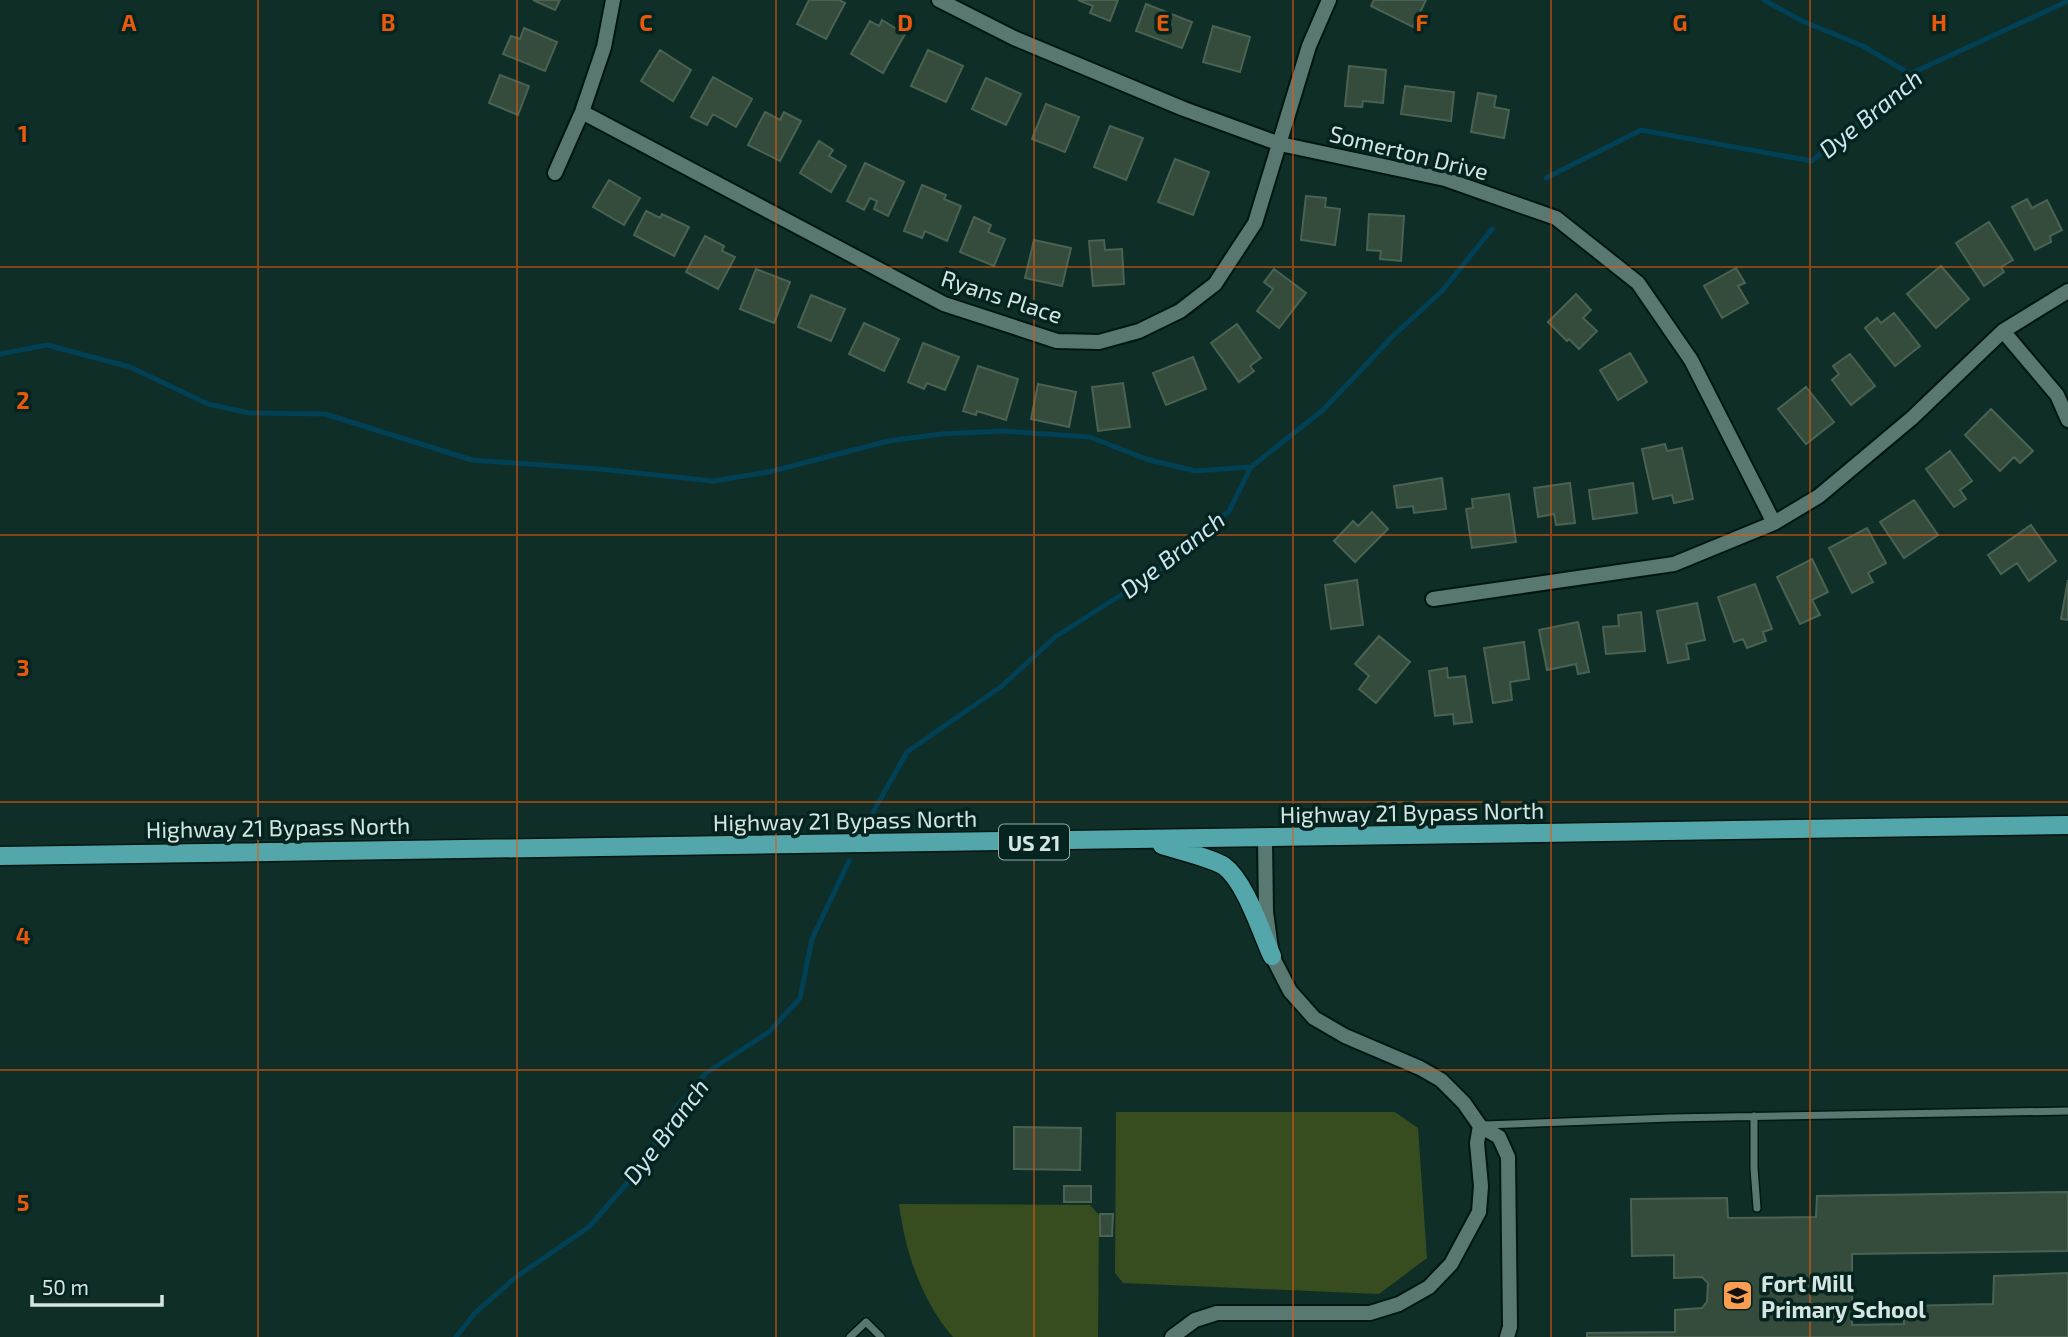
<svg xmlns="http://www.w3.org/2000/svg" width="2068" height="1337" font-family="'Exo 2',sans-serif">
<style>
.green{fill:#374d20}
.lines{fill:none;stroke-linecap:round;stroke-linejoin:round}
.stream{stroke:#014055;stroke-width:5}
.building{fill:#354c3d;stroke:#4a6252;stroke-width:2}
.lane-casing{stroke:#001611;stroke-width:10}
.street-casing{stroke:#001611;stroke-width:18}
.primary-casing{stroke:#001611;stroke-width:21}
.lane{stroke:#587871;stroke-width:7}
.street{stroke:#587871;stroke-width:14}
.primary{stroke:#53a7ab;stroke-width:18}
.grid{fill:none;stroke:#e8590c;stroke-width:2;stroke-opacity:0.55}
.labels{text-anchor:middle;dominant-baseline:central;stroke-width:7;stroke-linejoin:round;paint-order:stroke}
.shield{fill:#05241f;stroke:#97aca8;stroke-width:2}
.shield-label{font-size:21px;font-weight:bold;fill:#d5e6e2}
.street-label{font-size:23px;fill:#d5e6e2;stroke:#05241f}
.poi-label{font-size:23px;font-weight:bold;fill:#d5e6e2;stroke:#05241f;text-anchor:start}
.water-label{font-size:24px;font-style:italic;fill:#d0e7f2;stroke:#05241f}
.grid-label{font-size:23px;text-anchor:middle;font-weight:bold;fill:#e8590c;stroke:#05241f;stroke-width:7;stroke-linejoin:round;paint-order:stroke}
</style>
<rect width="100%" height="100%" fill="#0f2e28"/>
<path class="green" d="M 1116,1112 L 1395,1112 L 1418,1128 L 1427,1258 L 1379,1294 L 1123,1283 L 1115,1273 Z
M 899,1204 L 1090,1205 L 1099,1215 L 1098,1337 L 953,1337 C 921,1300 905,1251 899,1204 Z"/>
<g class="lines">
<path class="stream" d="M 1764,0 L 1802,21 L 1863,46 L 1910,74
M 1546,178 L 1641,130 L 1812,161 L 1881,104 L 1910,74 L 2068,1
M 0,354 L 47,345 L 130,367 L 208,404 L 250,413 L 325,414 L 472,460 L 599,469 L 713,481 L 769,472 L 888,441 L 941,434 L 1003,431 L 1090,437 L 1146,459 L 1195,471 L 1251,467
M 864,828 L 907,752 L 1002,686 L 1055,637 L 1157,572 L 1229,511 L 1251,467 L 1323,410 L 1394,335 L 1442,291 L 1492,229
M 456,1337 L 475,1313 L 516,1277 L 589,1227 L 642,1166 L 677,1107 L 706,1073 L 769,1032 L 800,998 L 812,939 L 849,861"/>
</g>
<path class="building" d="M 533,0 L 560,0 L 555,10 Z
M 809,0 L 839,0 L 845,3 L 826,39 L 797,24 Z
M 1078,0 L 1118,0 L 1110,21 L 1090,13 L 1093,6 Z
M 1374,0 L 1426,0 L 1413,27 L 1371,6 Z
M 1146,4 L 1192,22 L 1182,48 L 1136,31 Z
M 882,20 L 905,34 L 883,73 L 851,54 L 870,21 L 879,26 Z
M 1213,26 L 1250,37 L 1240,72 L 1203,62 Z
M 524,28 L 557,42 L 545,71 L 503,54 L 511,36 L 520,39 Z
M 660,50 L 691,70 L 673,101 L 641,81 Z
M 928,50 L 963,66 L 946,102 L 911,86 Z
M 1349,66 L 1386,70 L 1383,103 L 1363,101 L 1362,107 L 1345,106 Z
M 500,75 L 529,86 L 518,115 L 489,103 Z
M 713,77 L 752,99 L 736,127 L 713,114 L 707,125 L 691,117 Z
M 986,78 L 1021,94 L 1006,125 L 972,109 Z
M 1405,86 L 1454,92 L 1451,121 L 1401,114 Z
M 1478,93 L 1496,96 L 1494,107 L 1509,110 L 1504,138 L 1471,132 Z
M 1046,104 L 1079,117 L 1065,152 L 1032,139 Z
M 765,112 L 780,120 L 784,112 L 801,121 L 780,161 L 748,145 Z
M 1110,126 L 1143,138 L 1126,180 L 1094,167 Z
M 819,141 L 833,150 L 829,156 L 846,166 L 831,192 L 800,173 Z
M 1175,159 L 1209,172 L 1193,215 L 1158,202 Z
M 865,163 L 904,182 L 888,216 L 874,209 L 877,201 L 870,198 L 864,210 L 847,201 Z
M 609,180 L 640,198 L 624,225 L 593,207 Z
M 922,185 L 946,195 L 944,199 L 961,206 L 947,241 L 925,231 L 922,238 L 904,231 Z
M 1306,196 L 1326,198 L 1325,207 L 1340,209 L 1335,245 L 1301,240 Z
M 2027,199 L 2032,208 L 2047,200 L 2062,230 L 2050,236 L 2051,242 L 2035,250 L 2012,207 Z
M 646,211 L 660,218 L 662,214 L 689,227 L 674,256 L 634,235 Z
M 1369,214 L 1404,216 L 1401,261 L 1380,259 L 1381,251 L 1367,250 Z
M 974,217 L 991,225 L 988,232 L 1005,239 L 994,266 L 960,252 Z
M 1989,222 L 2013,260 L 2001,267 L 2004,272 L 1984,286 L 1956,243 Z
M 705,236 L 724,246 L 722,251 L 735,257 L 718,289 L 686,272 Z
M 1034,240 L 1071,248 L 1062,286 L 1025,278 Z
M 1104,240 L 1105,250 L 1122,249 L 1124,284 L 1093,286 L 1089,241 Z
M 1941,266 L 1969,299 L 1936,328 L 1907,294 Z
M 1736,268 L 1745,283 L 1738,286 L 1748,303 L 1722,318 L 1704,286 Z
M 756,269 L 790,282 L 774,323 L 740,309 Z
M 1274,269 L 1306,293 L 1279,328 L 1257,311 L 1273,289 L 1264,282 Z
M 1576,294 L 1591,310 L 1583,318 L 1597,331 L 1579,349 L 1569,339 L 1567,341 L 1548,322 Z
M 811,295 L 845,309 L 831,341 L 798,327 Z
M 1894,313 L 1920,346 L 1895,366 L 1865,328 L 1877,318 L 1881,323 Z
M 864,323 L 899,339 L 884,371 L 849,354 Z
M 1237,324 L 1261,358 L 1250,366 L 1254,371 L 1239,382 L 1211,343 Z
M 923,343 L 959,357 L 945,390 L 927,383 L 924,389 L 908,382 Z
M 1630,353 L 1647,382 L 1618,400 L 1600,370 Z
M 1850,354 L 1875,386 L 1851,405 L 1832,380 L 1839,374 L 1833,366 Z
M 1193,357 L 1206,389 L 1166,405 L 1153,373 Z
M 978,366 L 1018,379 L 1006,420 L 977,411 L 976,415 L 963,411 Z
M 1123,383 L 1130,427 L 1098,431 L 1092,387 Z
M 1038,384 L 1076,392 L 1069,427 L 1031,419 Z
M 1806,387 L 1834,422 L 1806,444 L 1778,409 Z
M 1991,409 L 2033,451 L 2020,463 L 2014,457 L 2000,471 L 1965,435 Z
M 1665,444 L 1667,451 L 1682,448 L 1693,499 L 1674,503 L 1672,495 L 1653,499 L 1642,449 Z
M 1950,451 L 1972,481 L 1960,490 L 1966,499 L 1954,507 L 1926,469 Z
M 1442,478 L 1446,509 L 1414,513 L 1413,506 L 1397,508 L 1394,486 Z
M 1570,483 L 1575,523 L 1556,525 L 1554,514 L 1538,517 L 1534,488 Z
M 1633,483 L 1637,513 L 1593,519 L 1589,490 Z
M 1509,494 L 1516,542 L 1472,548 L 1466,509 L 1473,508 L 1472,499 Z
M 1914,500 L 1938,535 L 1904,558 L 1880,522 Z
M 1372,512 L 1388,529 L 1355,562 L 1334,541 L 1353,521 L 1358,526 Z
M 2031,525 L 2056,561 L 2029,581 L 2017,563 L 2001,574 L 1988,555 Z
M 1867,528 L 1886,563 L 1868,573 L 1873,582 L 1852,593 L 1829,548 Z
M 1812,559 L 1828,592 L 1812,600 L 1820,615 L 1800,624 L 1777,577 Z
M 1357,580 L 1363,625 L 1331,629 L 1325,585 Z
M 2068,580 L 2068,620 L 2061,619 Z
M 1755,584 L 1772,629 L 1763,632 L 1766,641 L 1747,648 L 1743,639 L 1734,642 L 1718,597 Z
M 1697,603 L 1705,640 L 1686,644 L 1689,659 L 1668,663 L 1657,611 Z
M 1641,612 L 1645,651 L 1606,654 L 1603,627 L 1619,626 L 1618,615 Z
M 1578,622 L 1589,672 L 1578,674 L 1576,664 L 1547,670 L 1539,630 Z
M 1379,636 L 1410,662 L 1376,703 L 1359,689 L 1369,676 L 1355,664 Z
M 1524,642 L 1529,679 L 1510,682 L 1512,700 L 1493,703 L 1484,648 Z
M 1447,668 L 1448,678 L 1465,676 L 1472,722 L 1454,724 L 1453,714 L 1435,716 L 1429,671 Z
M 1014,1127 L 1081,1128 L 1080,1170 L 1014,1169 Z
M 1064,1186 L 1091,1186 L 1091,1202 L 1064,1202 Z
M 2068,1192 L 2068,1251 L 1852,1254 L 1852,1325 L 1904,1324 L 1904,1306 L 1993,1304 L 1994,1276 L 2068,1273 L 2068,1337 L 1587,1337 L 1587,1333 L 1675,1332 L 1675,1310 L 1702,1308 L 1707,1302 L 1708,1283 L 1702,1277 L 1674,1278 L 1674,1255 L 1632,1256 L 1631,1199 L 1727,1198 L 1728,1218 L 1816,1217 L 1817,1196 Z
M 1100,1214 L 1113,1214 L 1112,1236 L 1100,1236 Z"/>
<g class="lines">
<defs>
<path id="lane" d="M 1754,1116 L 1754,1168 L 1757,1208
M 1484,1125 L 1670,1118 L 2068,1111
M 850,1337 L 866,1322 L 881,1337"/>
<path id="street" d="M 939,0 L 1014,38 L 1184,109 L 1280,144 L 1445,179 L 1556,218 L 1638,283 L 1691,360 L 1774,523
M 582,112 L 944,304 L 1057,341 L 1099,342 L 1139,331 L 1180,311 L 1215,284 L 1255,223 L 1309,46 L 1329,0
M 555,173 L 582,112 L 604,47 L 613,0
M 2003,331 L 2057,395 L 2068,420
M 1433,599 L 1674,564 L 1774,523 L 1819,496 L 1912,418 L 2003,331 L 2068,291
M 1265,838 L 1266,912 L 1272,956 L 1290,991 L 1314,1018 L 1345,1036 L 1420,1068 L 1441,1080 L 1464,1103 L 1480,1126 L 1499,1137 L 1508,1157 L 1510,1327 L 1507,1337
M 1172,1337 L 1195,1320 L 1217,1313 L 1370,1313 L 1399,1304 L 1429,1287 L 1451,1264 L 1479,1212 L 1481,1186 L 1477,1143 L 1480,1126"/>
<path id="primary" d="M 1162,845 C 1177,850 1212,858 1224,866 C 1245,881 1261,932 1272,956
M 0,856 L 2068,825"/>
</defs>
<use href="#lane" class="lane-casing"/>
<use href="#street" class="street-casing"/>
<use href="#primary" class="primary-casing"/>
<use href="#lane" class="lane"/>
<use href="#street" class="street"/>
<use href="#primary" class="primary"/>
</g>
<path class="grid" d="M 258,0 L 258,1337M 517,0 L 517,1337M 776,0 L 776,1337M 1034,0 L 1034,1337M 1293,0 L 1293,1337M 1551,0 L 1551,1337M 1810,0 L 1810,1337M 0,267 L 2068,267M 0,535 L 2068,535M 0,802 L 2068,802M 0,1070 L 2068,1070"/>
<defs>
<symbol id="school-square" viewBox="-11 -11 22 22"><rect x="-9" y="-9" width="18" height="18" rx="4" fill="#fb9e52" stroke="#05241f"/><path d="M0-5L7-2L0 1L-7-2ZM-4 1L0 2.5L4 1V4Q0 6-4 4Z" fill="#111"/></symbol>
</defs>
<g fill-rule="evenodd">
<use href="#school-square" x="1720" y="1278" width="35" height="35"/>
</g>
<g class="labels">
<rect class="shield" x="999" y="824.5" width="70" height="35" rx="5"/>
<g class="shield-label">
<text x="1034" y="842">US 21</text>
</g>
<g class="street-label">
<text transform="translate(1409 152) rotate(14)">Somerton Drive</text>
<text transform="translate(1002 296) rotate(18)">Ryans Place</text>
<text transform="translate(1412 812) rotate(-1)">Highway 21 Bypass North</text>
<text transform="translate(845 820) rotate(-1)">Highway 21 Bypass North</text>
<text transform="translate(278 827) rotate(-1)">Highway 21 Bypass North</text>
</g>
<g class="poi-label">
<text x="1761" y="1283">Fort Mill<tspan x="1761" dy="26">Primary School</tspan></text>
</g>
<g class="water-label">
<text transform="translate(1870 113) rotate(-39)">Dye Branch</text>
<text transform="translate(1172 554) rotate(-38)">Dye Branch</text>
<text transform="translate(665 1131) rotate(-53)">Dye Branch</text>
</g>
</g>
<g class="grid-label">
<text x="129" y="31">A</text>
<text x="388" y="31">B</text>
<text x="646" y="31">C</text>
<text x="905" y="31">D</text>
<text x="1163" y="31">E</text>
<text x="1422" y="31">F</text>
<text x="1680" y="31">G</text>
<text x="1939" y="31">H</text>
<text x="23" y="142">1</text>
<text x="23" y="409">2</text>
<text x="23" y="676">3</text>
<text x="23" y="944">4</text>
<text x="23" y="1211">5</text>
</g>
<path d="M32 1295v10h130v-10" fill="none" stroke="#d5e6e2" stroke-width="3.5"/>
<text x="42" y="1295" font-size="21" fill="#d5e6e2" stroke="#05241f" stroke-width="5" paint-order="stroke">50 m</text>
</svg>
